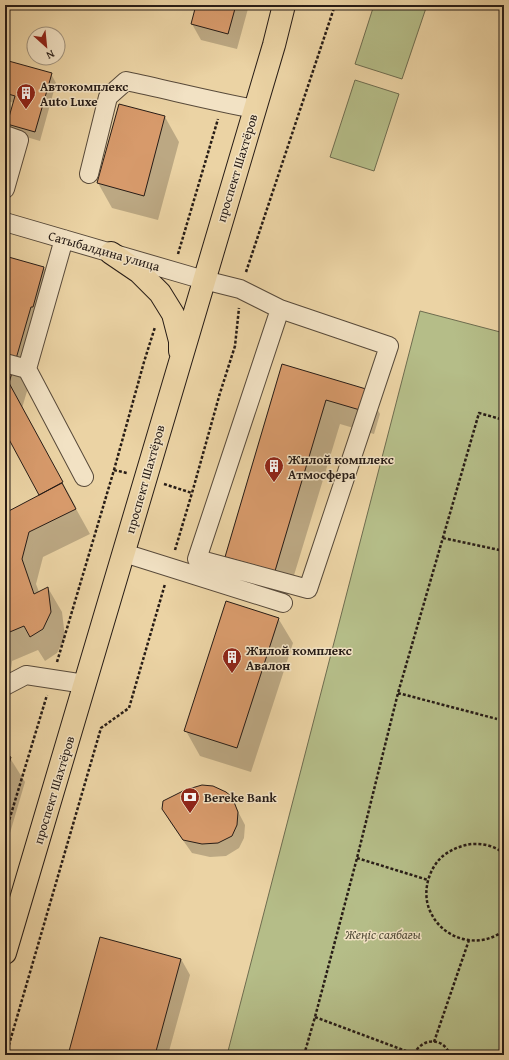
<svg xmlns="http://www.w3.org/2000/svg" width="509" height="1060" font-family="'Gentium Book Plus',serif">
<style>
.green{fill:#b5bd88;stroke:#6e6c4f}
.shadow{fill:#0003}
.building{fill:#d79a6b;stroke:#271c16}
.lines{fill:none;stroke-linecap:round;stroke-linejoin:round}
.minor-casing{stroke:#584a3a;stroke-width:20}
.major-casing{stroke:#271c16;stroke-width:24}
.path{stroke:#271c16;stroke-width:2.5;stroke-dasharray:3 2;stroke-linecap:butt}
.minor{stroke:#f2e2c4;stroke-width:18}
.major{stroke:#ebd3a4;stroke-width:22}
.labels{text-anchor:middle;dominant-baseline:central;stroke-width:3;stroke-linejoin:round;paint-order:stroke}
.poi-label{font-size:13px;font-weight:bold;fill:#271c16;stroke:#f2e2c4;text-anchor:start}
.street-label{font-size:13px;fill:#271c16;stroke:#f2e2c4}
.park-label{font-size:13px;font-style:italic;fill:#524c38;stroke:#f2e2c4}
</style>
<rect width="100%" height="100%" fill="#ebd3a4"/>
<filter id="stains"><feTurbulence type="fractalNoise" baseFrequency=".005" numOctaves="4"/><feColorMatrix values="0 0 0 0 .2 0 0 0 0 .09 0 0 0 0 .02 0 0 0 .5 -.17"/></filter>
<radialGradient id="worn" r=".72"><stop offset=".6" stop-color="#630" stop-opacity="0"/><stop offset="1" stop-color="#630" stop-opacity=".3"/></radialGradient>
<path class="green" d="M 374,5 L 427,5 L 402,79 L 355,64 Z
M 355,80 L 399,94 L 374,171 L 330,157 Z
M 420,311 L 504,333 L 504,1055 L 227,1055 Z"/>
<path class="shadow" d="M 197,5 L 249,5 L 237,49 L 201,40 L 192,24 Z
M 5,61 L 51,74 L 56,83 L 40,141 L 13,133 L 8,124 L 14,103 L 5,100 Z
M 119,105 L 165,117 L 179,142 L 158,220 L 112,208 L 98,183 Z
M 5,257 L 44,268 L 58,293 L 45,331 L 22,408 L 76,507 L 75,507 L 90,534 L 43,557 L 36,584 L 39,592 L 48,588 L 62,612 L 65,637 L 57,653 L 45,661 L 38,650 L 12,661 L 8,693 L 5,694 L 5,514 L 41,495 L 5,429 Z
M 283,365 L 366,390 L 380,414 L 374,434 L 340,424 L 288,595 L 240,581 L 226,557 Z
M 278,618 L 293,643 L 251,772 L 200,756 L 186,731 Z
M 5,756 L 10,758 L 25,782 L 5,850 Z
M 231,798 L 245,825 L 244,838 L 239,848 L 226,856 L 210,857 L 192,853 L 170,822 L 163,809 Z
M 181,959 L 190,975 L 168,1055 L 69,1055 Z"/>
<path class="building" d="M 196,5 L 236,5 L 228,34 L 191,24 Z
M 5,60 L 52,73 L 35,132 L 7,124 L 15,96 L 5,93 Z
M 119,104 L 165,116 L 144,196 L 97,183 Z
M 5,256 L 44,267 L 33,307 L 31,307 L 9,383 L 63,482 L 39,495 L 5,432 Z
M 282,364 L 366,389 L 360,410 L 326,400 L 275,571 L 225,557 Z
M 62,483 L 76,509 L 29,532 L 22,559 L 34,594 L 48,587 L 51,612 L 43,629 L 30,637 L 24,626 L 5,634 L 5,513 Z
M 226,601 L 279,618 L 237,748 L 184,731 Z
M 5,755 L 11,757 L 5,778 Z
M 202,785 L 213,786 L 226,792 L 232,797 L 238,812 L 237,825 L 232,836 L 218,843 L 202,844 L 183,840 L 162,809 L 163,801 L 185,790 Z
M 100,937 L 181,959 L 155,1055 L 68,1055 Z"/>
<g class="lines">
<defs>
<path id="minor" d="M 5,135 L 19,140 L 5,189
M 89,174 L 108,97 L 126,81 C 169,90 211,101 255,109
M 5,222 L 204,280 L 240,289 L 280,309 L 389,346 L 308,589 L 197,559 L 280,309
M 5,363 L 27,369 L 64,239
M 27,369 L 84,477
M 124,553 L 283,603
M 5,686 L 26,675 L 85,684"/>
<path id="major" d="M 111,253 L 139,272 L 160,293 L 173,314 L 180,341 L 180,351
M 5,953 L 274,45 L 284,5"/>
</defs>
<use href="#minor" class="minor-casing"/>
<use href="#major" class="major-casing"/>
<path class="path" d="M 178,254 L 218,119
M 246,272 L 335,5
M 114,470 L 127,473
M 164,484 L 192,493
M 443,538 L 504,551
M 175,550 L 192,493 L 220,393 L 235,346 L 239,308
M 57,662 L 114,470 L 144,362 L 155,327
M 398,693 L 497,719
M 5,834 L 47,695
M 504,854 C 495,845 478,842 466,845 C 458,847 451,850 444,855 C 428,868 421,894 431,913 C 440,932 461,943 482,940 C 490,939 497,935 504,931
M 357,858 L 428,880
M 315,1017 L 414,1054
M 434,1042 L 469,940
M 414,1054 C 422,1038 443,1036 450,1055
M 6,1055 L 101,728 L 129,708 L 165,584
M 304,1055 L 315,1017 L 357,858 L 398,693 L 479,413 L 504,420"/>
<use href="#minor" class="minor"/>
<use href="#major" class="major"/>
</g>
<defs>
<symbol id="building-pin" viewBox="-11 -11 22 30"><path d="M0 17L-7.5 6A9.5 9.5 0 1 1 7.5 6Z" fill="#8f2418" stroke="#f2e2c4"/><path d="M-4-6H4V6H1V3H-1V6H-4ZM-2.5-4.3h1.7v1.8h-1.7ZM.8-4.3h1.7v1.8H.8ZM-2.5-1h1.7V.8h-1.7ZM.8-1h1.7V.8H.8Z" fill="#fff"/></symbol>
<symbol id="bank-pin" viewBox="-11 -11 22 30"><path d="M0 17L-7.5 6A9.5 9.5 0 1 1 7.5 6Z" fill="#8f2418" stroke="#f2e2c4"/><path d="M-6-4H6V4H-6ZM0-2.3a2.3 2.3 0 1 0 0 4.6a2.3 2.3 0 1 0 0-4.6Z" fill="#fff"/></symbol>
</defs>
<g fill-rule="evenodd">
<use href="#building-pin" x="15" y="82" width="22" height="30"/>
<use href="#building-pin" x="263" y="455" width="22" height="30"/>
<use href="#building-pin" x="221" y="646" width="22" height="30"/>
<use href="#bank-pin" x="179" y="786" width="22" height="30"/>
</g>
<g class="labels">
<g class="poi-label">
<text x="40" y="86">Автокомплекс<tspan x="40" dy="15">Auto Luxe</tspan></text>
<text x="288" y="459">Жилой комплекс<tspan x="288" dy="15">Атмосфера</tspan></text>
<text x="246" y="650">Жилой комплекс<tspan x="246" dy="15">Авалон</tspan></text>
<text x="204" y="797">Bereke Bank</text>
</g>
<g class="street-label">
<text transform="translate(237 168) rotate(-73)">проспект Шахтёров</text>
<text transform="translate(104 251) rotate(16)">Сатыбалдина улица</text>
<text transform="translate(145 479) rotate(-74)">проспект Шахтёров</text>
<text transform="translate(54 790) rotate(-73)">проспект Шахтёров</text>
</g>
<g class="park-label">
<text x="383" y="934">Жеңіс саябағы</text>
</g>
</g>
<rect width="509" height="1060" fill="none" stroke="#ebd3a4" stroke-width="20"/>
<rect x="6" y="6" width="497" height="1048" fill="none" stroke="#271c16" stroke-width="2"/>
<rect x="10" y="10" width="489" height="1040" fill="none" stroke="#271c16"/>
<g transform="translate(46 46) rotate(153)"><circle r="19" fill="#f2e2c4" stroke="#a1937e"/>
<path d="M0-3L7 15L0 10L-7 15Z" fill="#8f2418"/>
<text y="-6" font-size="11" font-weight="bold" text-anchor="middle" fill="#271c16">N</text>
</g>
<rect width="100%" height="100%" filter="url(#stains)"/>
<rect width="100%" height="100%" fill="url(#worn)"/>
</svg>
